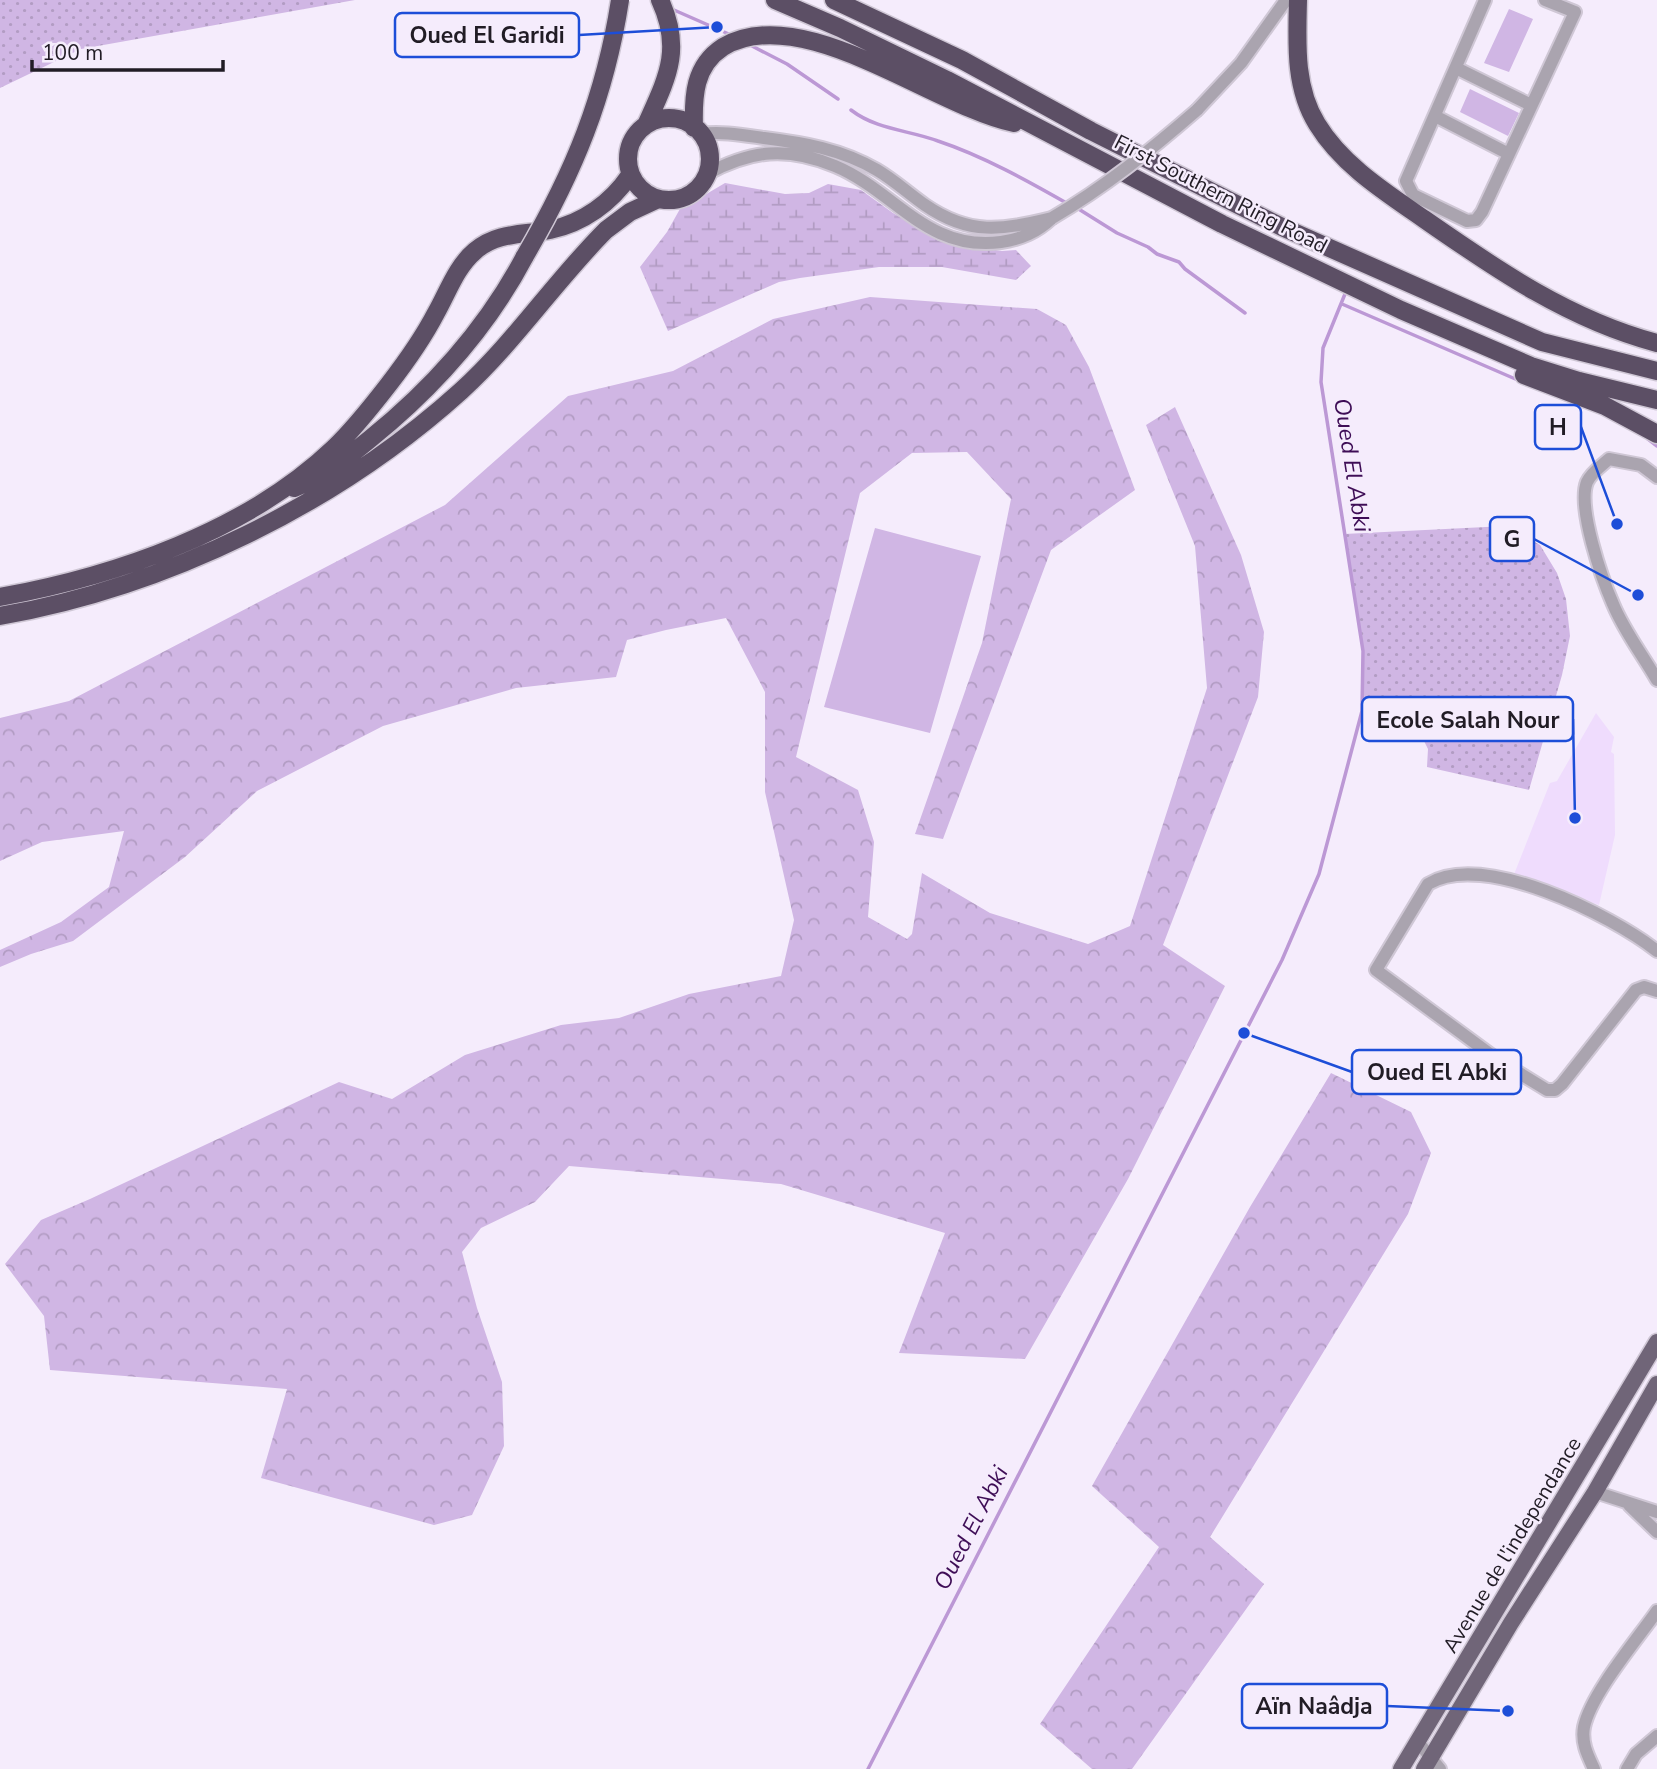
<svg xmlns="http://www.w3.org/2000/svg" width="1657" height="1769" font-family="'Nunito Sans',sans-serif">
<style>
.built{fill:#efdcfd}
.grass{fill:url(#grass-dots)}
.forest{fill:url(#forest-crowns)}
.wetland{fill:url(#wetland-marsh)}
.pitch{fill:#d0b6e4}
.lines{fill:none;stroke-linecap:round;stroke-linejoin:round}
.stream{stroke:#bc98d5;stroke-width:3.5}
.minor-casing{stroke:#cfc7d5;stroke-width:16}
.major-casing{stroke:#cfc7d5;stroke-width:19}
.highway-casing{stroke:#cfc7d5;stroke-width:21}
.minor{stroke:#aaa4af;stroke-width:12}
.major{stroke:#706578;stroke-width:16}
.highway{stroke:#5c4f65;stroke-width:18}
.minor-bridge-casing{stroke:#cfc7d5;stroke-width:16;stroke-linecap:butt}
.highway-bridge-casing{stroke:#cfc7d5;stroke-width:21;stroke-linecap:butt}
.minor-bridge{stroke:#aaa4af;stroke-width:12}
.highway-bridge{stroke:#5c4f65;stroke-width:18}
.labels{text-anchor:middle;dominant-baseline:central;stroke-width:5;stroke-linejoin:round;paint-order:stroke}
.street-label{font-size:21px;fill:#211c25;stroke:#f5ecfc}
.water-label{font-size:23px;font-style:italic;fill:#3e0d56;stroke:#f5ecfc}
.leader{fill:none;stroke:#1d4ed8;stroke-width:2.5}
.callout-dot{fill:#1d4ed8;stroke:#f5ecfc;stroke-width:2.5}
.callout{fill:#f5ecfc;stroke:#1d4ed8;stroke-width:2.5}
.callout-label{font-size:23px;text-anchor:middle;font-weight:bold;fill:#211c25}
</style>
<defs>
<pattern id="grass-dots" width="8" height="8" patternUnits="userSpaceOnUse" patternTransform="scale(1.75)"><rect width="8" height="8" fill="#d0b6e4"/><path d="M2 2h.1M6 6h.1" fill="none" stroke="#b29cc3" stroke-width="1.8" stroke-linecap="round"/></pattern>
<pattern id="forest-crowns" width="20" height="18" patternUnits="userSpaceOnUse" patternTransform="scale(1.75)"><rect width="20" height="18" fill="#d0b6e4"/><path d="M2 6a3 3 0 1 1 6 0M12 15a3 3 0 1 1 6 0" fill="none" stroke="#b29cc3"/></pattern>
<pattern id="wetland-marsh" width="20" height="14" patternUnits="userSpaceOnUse" patternTransform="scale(1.75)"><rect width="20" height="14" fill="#d0b6e4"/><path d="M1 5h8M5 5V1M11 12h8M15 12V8" fill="none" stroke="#b29cc3"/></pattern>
</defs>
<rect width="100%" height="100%" fill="#f5ecfc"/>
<path class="built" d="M 1596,713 L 1614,737 L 1611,752 L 1614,754 L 1615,835 L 1599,905 L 1513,877 L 1550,783 L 1557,781 Z"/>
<path class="grass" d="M 0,0 L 355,0 L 81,49 L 0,88 Z
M 1506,526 L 1540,545 L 1557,573 L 1566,599 L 1570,636 L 1562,675 L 1529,790 L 1427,767 L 1428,749 L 1423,739 C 1397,736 1381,728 1362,711 L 1363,651 L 1344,534 Z"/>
<path class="forest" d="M 870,297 L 1037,309 L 1066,325 L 1089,367 L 1135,490 L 1051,550 L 943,839 L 915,834 L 982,643 L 1011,499 L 967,452 L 912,453 L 860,493 L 796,757 L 858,790 L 874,842 L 868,917 L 907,939 L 912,934 L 922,873 L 990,913 L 1088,944 L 1130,926 L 1207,688 L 1195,546 L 1146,425 L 1175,407 L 1241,555 L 1264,632 L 1258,697 L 1163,945 L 1225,986 L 1128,1179 L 1025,1359 L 899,1353 L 945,1233 L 781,1184 L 569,1166 L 535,1202 L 481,1228 L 462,1252 L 477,1308 L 502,1382 L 504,1446 L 472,1515 L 434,1525 L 261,1478 L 287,1389 L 50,1370 L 44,1316 L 5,1264 L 41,1220 L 90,1199 L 339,1082 L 392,1099 L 465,1055 L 561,1025 L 619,1018 L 689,994 L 781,976 L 794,920 L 765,792 L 765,692 L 726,618 L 666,630 L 627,640 L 616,677 L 516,688 L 383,726 L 257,791 L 185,857 L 73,941 L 31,954 L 0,967 L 0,950 L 61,922 L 109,887 L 124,831 L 42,842 L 0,861 L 0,718 L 69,701 L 445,505 L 568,396 L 673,371 L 773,319 Z
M 1331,1073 L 1411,1112 L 1431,1153 L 1408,1214 L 1210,1537 L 1264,1584 L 1132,1769 L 1092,1769 L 1040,1724 L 1159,1547 L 1092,1486 L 1250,1207 Z"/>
<path class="wetland" d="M 725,183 L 785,194 L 809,193 L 828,184 L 861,190 L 893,213 L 931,234 L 963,245 L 1002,251 L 1016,250 L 1031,266 L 1016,280 L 942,267 L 879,267 L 800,278 L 779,282 L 668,331 L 640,267 L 667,232 L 685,200 L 703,196 Z"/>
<path class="pitch" d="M 1509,9 L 1533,19 L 1509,72 L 1484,63 Z
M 1470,89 L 1519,113 L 1508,136 L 1460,112 Z
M 875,528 L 981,556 L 930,733 L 824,707 Z"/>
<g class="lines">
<path class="stream" d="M 674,10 L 731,35
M 752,46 L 787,64 L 838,99
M 851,110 C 877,130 909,130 938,141 C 983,156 1028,181 1070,205
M 1077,208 L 1117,233 L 1148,247 L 1157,254 L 1179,262 L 1185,269 L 1245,313
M 1342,304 L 1520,381
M 1648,439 L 1657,446
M 868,1769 L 1282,960 L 1319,874 L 1362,711 L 1363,651 L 1321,382 L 1323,348 L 1347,289"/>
<defs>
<path id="minor" d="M 1485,0 L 1406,181 L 1413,195 L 1467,221 L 1476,220 L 1482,212 L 1575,12 L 1545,0
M 1456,68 L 1531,105
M 1197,110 L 1241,63 L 1286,0
M 1435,116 L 1509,154
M 700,134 C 722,131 743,135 764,138 C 804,143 841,149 877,170 C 894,180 908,193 925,205 C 970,236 1002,230 1052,218
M 707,174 C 751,150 787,146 835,166 C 895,191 927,252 1001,242 C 1022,239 1037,232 1052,218
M 1657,477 L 1641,465 L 1609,459 C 1602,465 1591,473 1587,482 C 1577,507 1602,579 1613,604 C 1624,631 1642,654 1657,680
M 1657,951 C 1611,915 1483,850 1428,884 L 1376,970 L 1498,1060 L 1547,1090 L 1555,1090 L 1562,1084 L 1636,990 L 1644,987 L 1657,991
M 1595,1492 L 1657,1512
M 1629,1505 L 1657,1532
M 1418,1742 L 1440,1769
M 1594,1769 C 1588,1756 1581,1743 1584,1727 C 1591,1694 1636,1641 1657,1611
M 1627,1769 L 1636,1754 L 1657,1736"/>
<path id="major" d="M 1401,1769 L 1657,1342
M 1424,1769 L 1511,1623 L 1595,1492 L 1657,1384"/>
<path id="highway" d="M 775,0 L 840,28 L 947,80 L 1222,224 L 1401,310 L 1531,366 L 1579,381 L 1657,400
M 834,0 L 962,60 L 1091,131 L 1282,227 L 1542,342 L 1657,371
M 1298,0 C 1297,42 1294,87 1317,124 C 1342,165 1385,192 1424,219 C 1497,270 1570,320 1657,343
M628 159a41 41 0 1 1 82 0a41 41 0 1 1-82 0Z
M 646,125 C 667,78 683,50 660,0
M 694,128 C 693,96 694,66 723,47 C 802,0 933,106 1014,123
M 1524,375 L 1605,406 L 1657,434
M 294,488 C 322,477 347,458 370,439 C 433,388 487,328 525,256
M 0,597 C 116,576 247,531 334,448 C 354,429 372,406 389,384 C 406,362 423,338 436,313 C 448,292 456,267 475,251 C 497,232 523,235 550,230 C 583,223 611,203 630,175
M 0,616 C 166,587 336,504 461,391 C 514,343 555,281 606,230 L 630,212 L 658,199"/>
</defs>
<use href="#minor" class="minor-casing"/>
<use href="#major" class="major-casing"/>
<use href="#highway" class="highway-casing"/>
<use href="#minor" class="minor"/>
<use href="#major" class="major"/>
<use href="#highway" class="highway"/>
<defs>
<path id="minor-bridge" d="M 1052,218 C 1105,187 1151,150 1197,110"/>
<path id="highway-bridge" d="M 525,256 C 574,172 605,97 620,0"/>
</defs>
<use href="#minor-bridge" class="minor-bridge-casing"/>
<use href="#highway-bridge" class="highway-bridge-casing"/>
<use href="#minor-bridge" class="minor-bridge"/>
<use href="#highway-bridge" class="highway-bridge"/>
</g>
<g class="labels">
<g class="street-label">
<text transform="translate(1221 194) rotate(27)">First Southern Ring Road</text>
<text transform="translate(1512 1545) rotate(-59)">Avenue de l'independance</text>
</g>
<g class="water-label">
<text transform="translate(1352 465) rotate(81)">Oued El Abki</text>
<text transform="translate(971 1528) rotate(-63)">Oued El Abki</text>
</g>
</g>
<path class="leader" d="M717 27L579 35M1617 524L1581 427M1638 595L1534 539M1575 818L1573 719M1244 1033L1352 1072M1508 1711L1387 1706"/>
<g class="callout-dot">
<circle cx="717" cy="27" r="7"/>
<circle cx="1617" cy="524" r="7"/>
<circle cx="1638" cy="595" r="7"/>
<circle cx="1575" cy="818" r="7"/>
<circle cx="1244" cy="1033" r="7"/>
<circle cx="1508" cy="1711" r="7"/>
</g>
<g class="callout">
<rect x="395" y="13" width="184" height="44" rx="7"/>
<rect x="1535" y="405" width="46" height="44" rx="7"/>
<rect x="1490" y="517" width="44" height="44" rx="7"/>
<rect x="1362" y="697" width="211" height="44" rx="7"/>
<rect x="1352" y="1050" width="169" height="44" rx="7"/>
<rect x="1242" y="1684" width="145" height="44" rx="7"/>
</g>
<g class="callout-label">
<text x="487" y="43">Oued El Garidi</text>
<text x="1558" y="435">H</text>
<text x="1512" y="547">G</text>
<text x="1468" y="728">Ecole Salah Nour</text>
<text x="1437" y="1080">Oued El Abki</text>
<text x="1314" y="1714">Aïn Naâdja</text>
</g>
<path d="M32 60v10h191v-10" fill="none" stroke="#211c25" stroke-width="3.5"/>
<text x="42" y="60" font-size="21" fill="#211c25" stroke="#f5ecfc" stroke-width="5" paint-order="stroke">100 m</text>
</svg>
